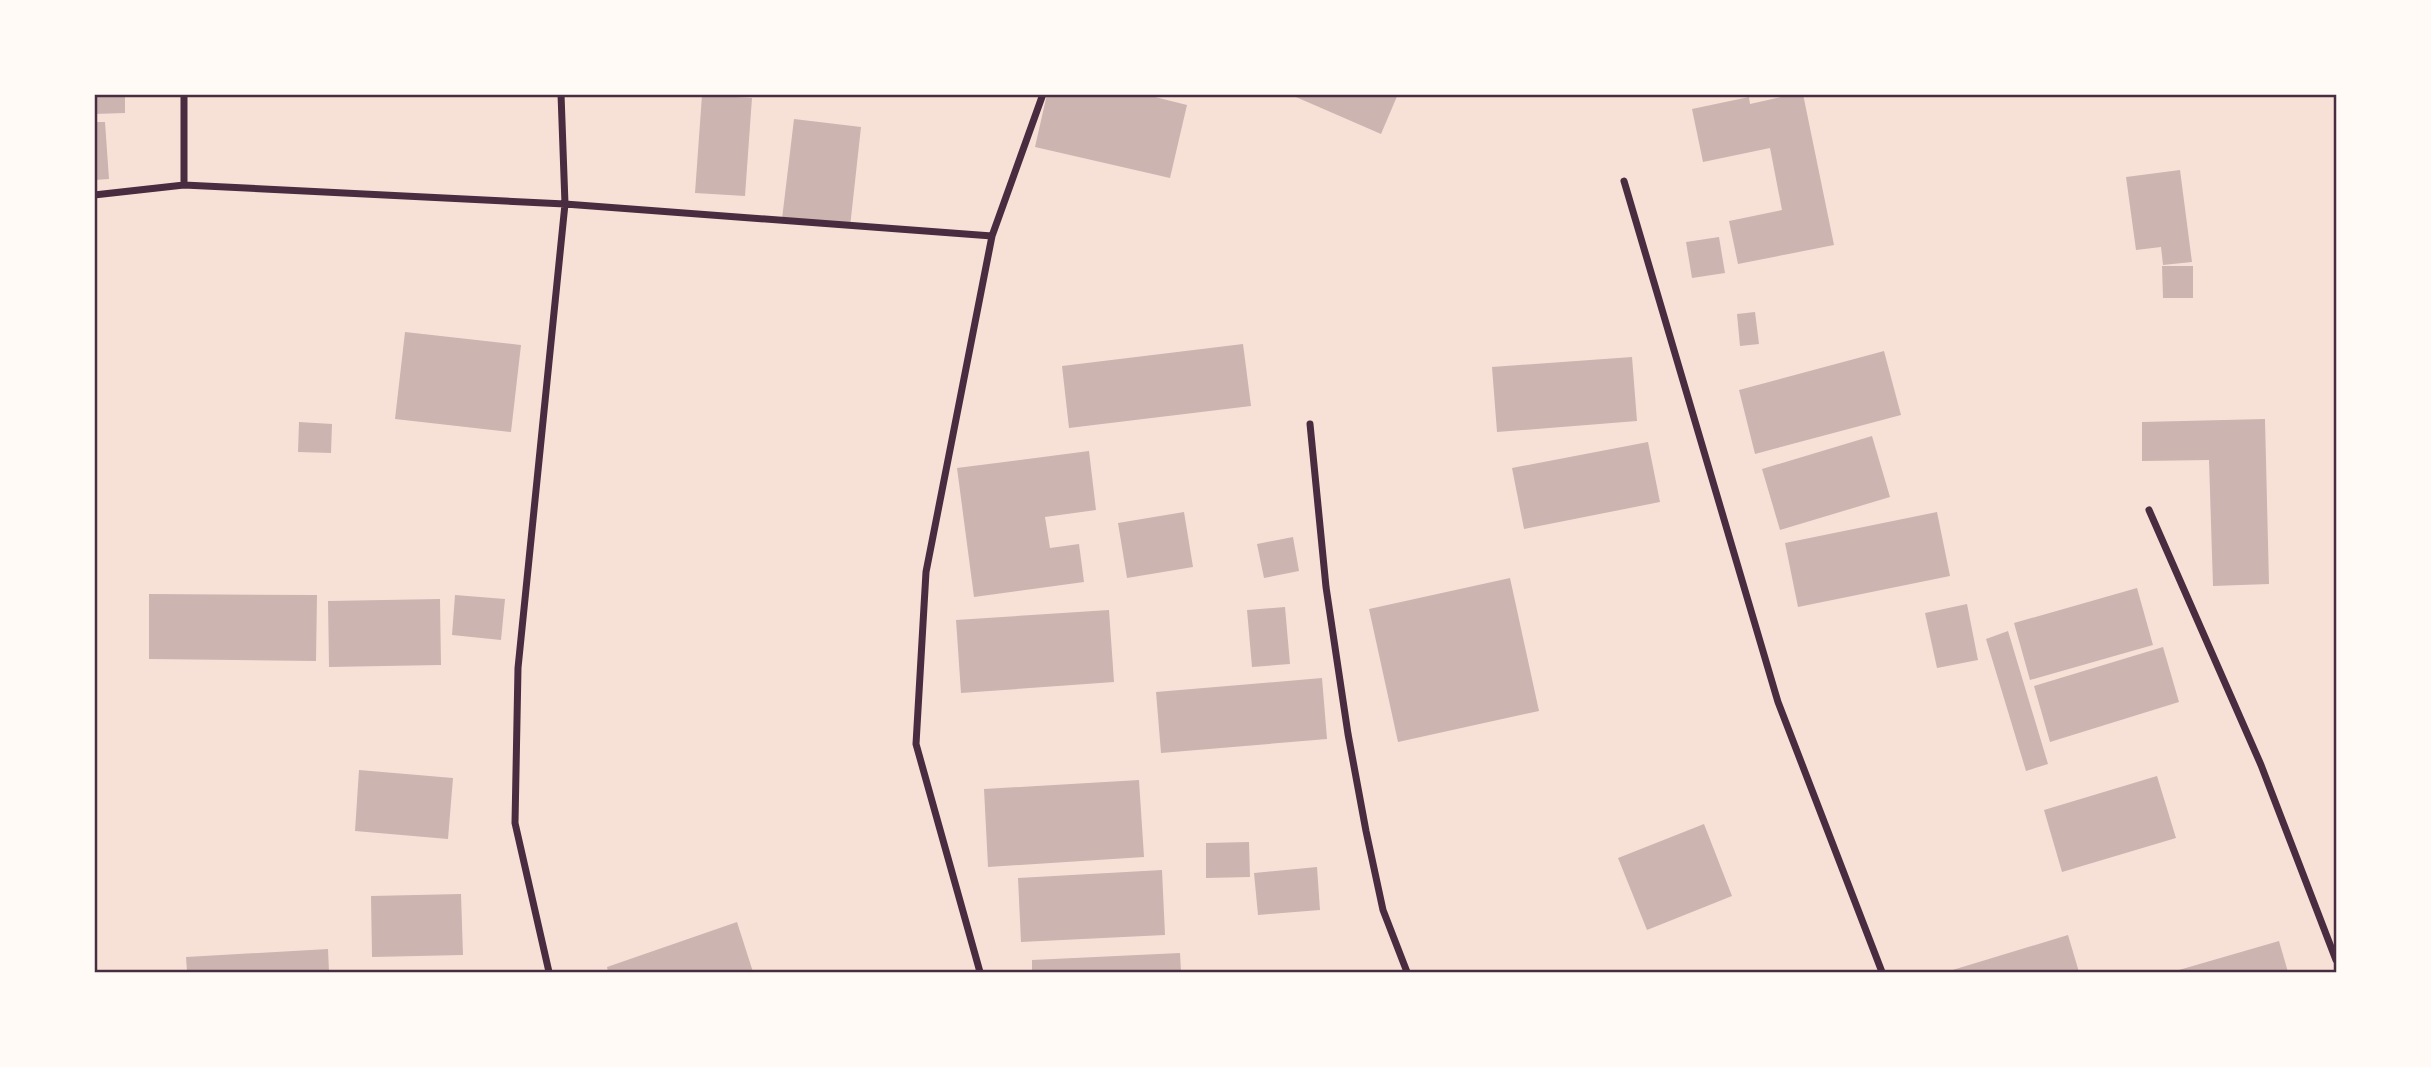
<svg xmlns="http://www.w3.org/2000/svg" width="2431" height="1067" font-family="Ubuntu,sans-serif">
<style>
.building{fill:#ccb4b1}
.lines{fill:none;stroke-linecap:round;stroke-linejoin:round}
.minor{stroke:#4a2c40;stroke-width:7}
.neatline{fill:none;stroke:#4a2c40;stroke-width:2.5}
</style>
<rect width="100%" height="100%" fill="#f7e1d7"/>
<path class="building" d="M 94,94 L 125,94 L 125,113 L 94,114 Z
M 1047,94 L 1143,94 L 1187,105 L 1170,178 L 1035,147 Z
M 1289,94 L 1398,94 L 1381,134 Z
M 1794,94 L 1803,94 L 1834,245 L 1738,264 L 1729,221 L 1782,210 L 1770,148 L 1703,162 L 1692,109 L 1749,97 L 1750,104 Z
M 702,95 L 752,98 L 745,196 L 695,193 Z
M 794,119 L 861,127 L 850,227 L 782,219 Z
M 94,122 L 105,122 L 109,179 L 94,180 Z
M 2180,170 L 2192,262 L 2163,265 L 2161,247 L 2136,250 L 2126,177 Z
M 1719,237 L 1725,273 L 1692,278 L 1686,242 Z
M 2162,266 L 2193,266 L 2193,298 L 2163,298 Z
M 1755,312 L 1759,344 L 1740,346 L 1737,314 Z
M 405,332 L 521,345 L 511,432 L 395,419 Z
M 1243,344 L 1251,406 L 1069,428 L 1062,366 Z
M 1884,351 L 1901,415 L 1755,454 L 1739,390 Z
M 1632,357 L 1637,421 L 1497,432 L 1492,367 Z
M 2265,419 L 2269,584 L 2213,586 L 2209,460 L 2142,461 L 2142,422 Z
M 299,422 L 332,424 L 331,453 L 298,452 Z
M 1872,436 L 1890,497 L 1780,530 L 1762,469 Z
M 1648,442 L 1660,502 L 1524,529 L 1512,468 Z
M 1089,451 L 1096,510 L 1045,517 L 1050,548 L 1079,544 L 1084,582 L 974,597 L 957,468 Z
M 1184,512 L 1193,567 L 1127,578 L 1118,523 Z
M 1937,512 L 1950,576 L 1798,607 L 1785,543 Z
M 1293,537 L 1299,571 L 1264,578 L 1257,544 Z
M 1510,578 L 1539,711 L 1398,742 L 1369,609 Z
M 2137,588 L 2153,645 L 2030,680 L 2014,623 Z
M 149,594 L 317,595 L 316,661 L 149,659 Z
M 455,595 L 505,599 L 501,640 L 452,635 Z
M 440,599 L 441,665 L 329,667 L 328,601 Z
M 1967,604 L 1978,660 L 1937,668 L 1925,613 Z
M 1285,607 L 1290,664 L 1252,667 L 1247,610 Z
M 1109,610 L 1114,682 L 961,693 L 956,620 Z
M 2008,631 L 2048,764 L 2026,771 L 1986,639 Z
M 2163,647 L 2179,702 L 2050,742 L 2034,686 Z
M 1322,678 L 1327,739 L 1161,753 L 1156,692 Z
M 359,770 L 453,778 L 448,839 L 355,831 Z
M 2157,776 L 2176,838 L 2062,872 L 2044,810 Z
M 1139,780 L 1144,857 L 988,867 L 984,789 Z
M 1704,824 L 1732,896 L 1647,930 L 1618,858 Z
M 1249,842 L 1250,877 L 1206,878 L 1206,843 Z
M 1317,867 L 1320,910 L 1258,915 L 1254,873 Z
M 1162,870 L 1165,935 L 1021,942 L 1018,878 Z
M 461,894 L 463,955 L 372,957 L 371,896 Z
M 737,922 L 753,972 L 608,972 L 607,967 Z
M 2068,935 L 2079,972 L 1946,972 Z
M 2279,941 L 2288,972 L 2172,972 Z
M 328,949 L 329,972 L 187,972 L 186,957 Z
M 1180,953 L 1181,972 L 1032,972 L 1032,960 Z"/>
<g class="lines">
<path class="minor" d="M 1624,181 L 1778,702 L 1882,972
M 184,185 L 184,94
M 94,195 L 184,185 L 565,204 L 992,236
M 1310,424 L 1326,587 L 1348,734 L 1366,831 L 1383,910 L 1407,972
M 2149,510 L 2261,765 L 2336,960
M 549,972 L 515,823 L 518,668 L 565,204 L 561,94
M 980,972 L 916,744 L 926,572 L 992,236 L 1043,94"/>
</g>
<rect width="2431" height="1067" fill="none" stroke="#fffaf5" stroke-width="192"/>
<rect x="96" y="96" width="2239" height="875" class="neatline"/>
</svg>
